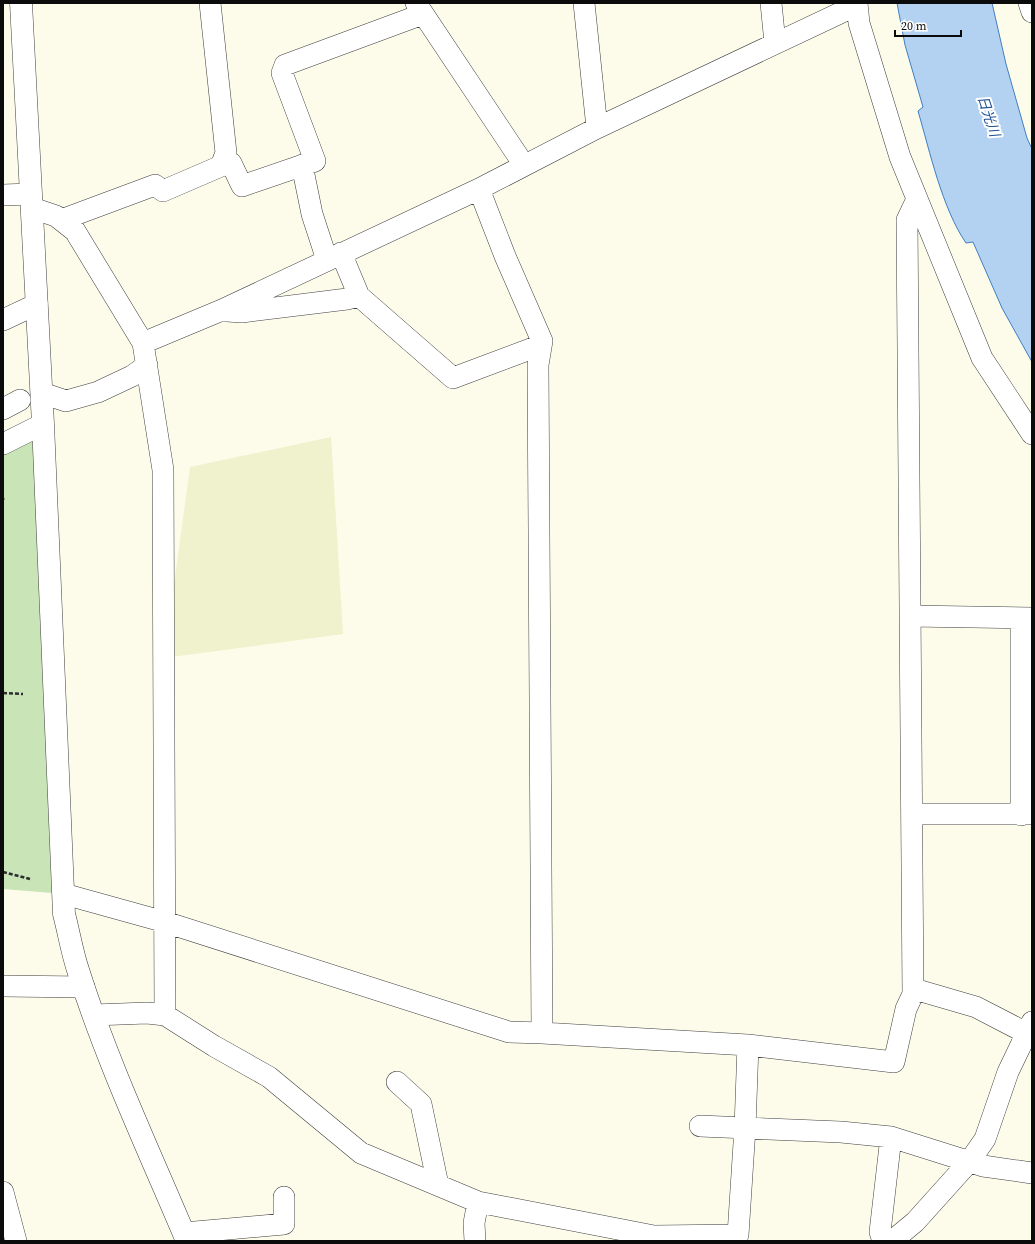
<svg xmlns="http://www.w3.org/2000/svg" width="1035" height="1244" font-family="'Source Serif 4','Noto Sans JP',serif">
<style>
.farmland{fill:#f0f1cd}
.green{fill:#c9e5b7}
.water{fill:#b3d2f1;stroke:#3f7fc2}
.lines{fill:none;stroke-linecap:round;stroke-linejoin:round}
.minor-casing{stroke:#3e3e3e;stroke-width:22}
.tertiary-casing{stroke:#3e3e3e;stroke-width:23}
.path{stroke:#2d2d2d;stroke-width:2.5;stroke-dasharray:4 2;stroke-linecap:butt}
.minor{stroke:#fff;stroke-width:21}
.tertiary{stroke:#fff;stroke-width:22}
.labels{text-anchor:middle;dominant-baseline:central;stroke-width:4;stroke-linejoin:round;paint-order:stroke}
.water-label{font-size:14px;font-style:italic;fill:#1f5292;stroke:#fff}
</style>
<rect width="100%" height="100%" fill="#fdfcea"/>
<path class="farmland" d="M 331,437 L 343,634 L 164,658 L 190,467 Z"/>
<path class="green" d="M 43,424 L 64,894 L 3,889 L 3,444 Z"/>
<path class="water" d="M 897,3 L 992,3 L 1006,64 L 1027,138 L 1032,149 L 1032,362 L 1002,308 L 973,242 L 966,243 C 942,208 930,152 918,111 L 923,107 L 905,45 Z"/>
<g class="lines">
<defs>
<path id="minor" d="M 416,3 L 524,165
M 584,3 L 597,128
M 771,3 L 775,43
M 857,3 L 859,23 L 900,157 L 982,358 L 1032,434
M 1029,3 L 1032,12
M 224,158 L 231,163 L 242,186 L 315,161 L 282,73 L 285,65 L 423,14
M 302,165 L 312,214 L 327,260
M 3,195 L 31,194
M 32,208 L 56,216 L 75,231 L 143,343 L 163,470 L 165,1015
M 61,220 L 155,185 L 163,191 L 221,166 L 226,153 L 210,3
M 341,253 L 359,296
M 227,311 L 242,312 L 347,299 L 359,296 L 453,378 L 541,345
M 3,320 L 37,304
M 143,343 L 222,310 L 479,189 L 597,128 L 857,5
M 42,393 L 66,401 L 98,392 L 132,376 L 147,365
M 3,409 L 20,400
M 3,444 L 43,424
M 910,616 L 1032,618
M 1021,618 L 1021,815
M 912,814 L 1032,814
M 64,894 L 165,922 L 509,1032 L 542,1033 L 538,365 L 542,341 L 505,256 L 479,189
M 3,986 L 84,987
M 913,994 L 907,220 L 917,199
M 94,1015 L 147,1013 L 165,1015 L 214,1046 L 269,1077 L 361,1153 L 478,1202 L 654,1236 L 738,1235 L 745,1128 L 748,1045
M 542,1033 L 748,1045 L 894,1062 L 906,1009 L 913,994 L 921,991 L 976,1007 L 1032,1036
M 397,1082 L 421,1104 L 438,1185
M 700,1126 L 841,1132 L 891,1137 L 983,1166 L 1032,1173
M 3,1192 L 16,1241
M 184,1233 L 284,1224 L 284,1197
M 475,1241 L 474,1223 L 478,1202
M 883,1241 L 880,1232 L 891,1137
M 892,1241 L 915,1222 L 969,1162 L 985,1139 L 1008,1072 L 1032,1022"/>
<path id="tertiary" d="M 21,3 L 43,424 L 64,914 C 69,933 72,952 78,970 C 107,1062 150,1153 187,1241"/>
</defs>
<use href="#minor" class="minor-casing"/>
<use href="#tertiary" class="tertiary-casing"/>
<path class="path" d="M 3,499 L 4,498
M 3,693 L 23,694
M 3,872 L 30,879"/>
<use href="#minor" class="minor"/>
<use href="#tertiary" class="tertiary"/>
</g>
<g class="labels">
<g class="water-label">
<text transform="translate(989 116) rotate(72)">日光川</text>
</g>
</g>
<rect width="1035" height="1244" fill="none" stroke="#0b0b0b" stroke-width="8"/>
<path d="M895 30v6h66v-6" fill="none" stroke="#0b0b0b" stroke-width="2"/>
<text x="901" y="30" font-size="12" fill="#0b0b0b" stroke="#ffffff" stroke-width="3" paint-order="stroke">20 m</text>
</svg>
